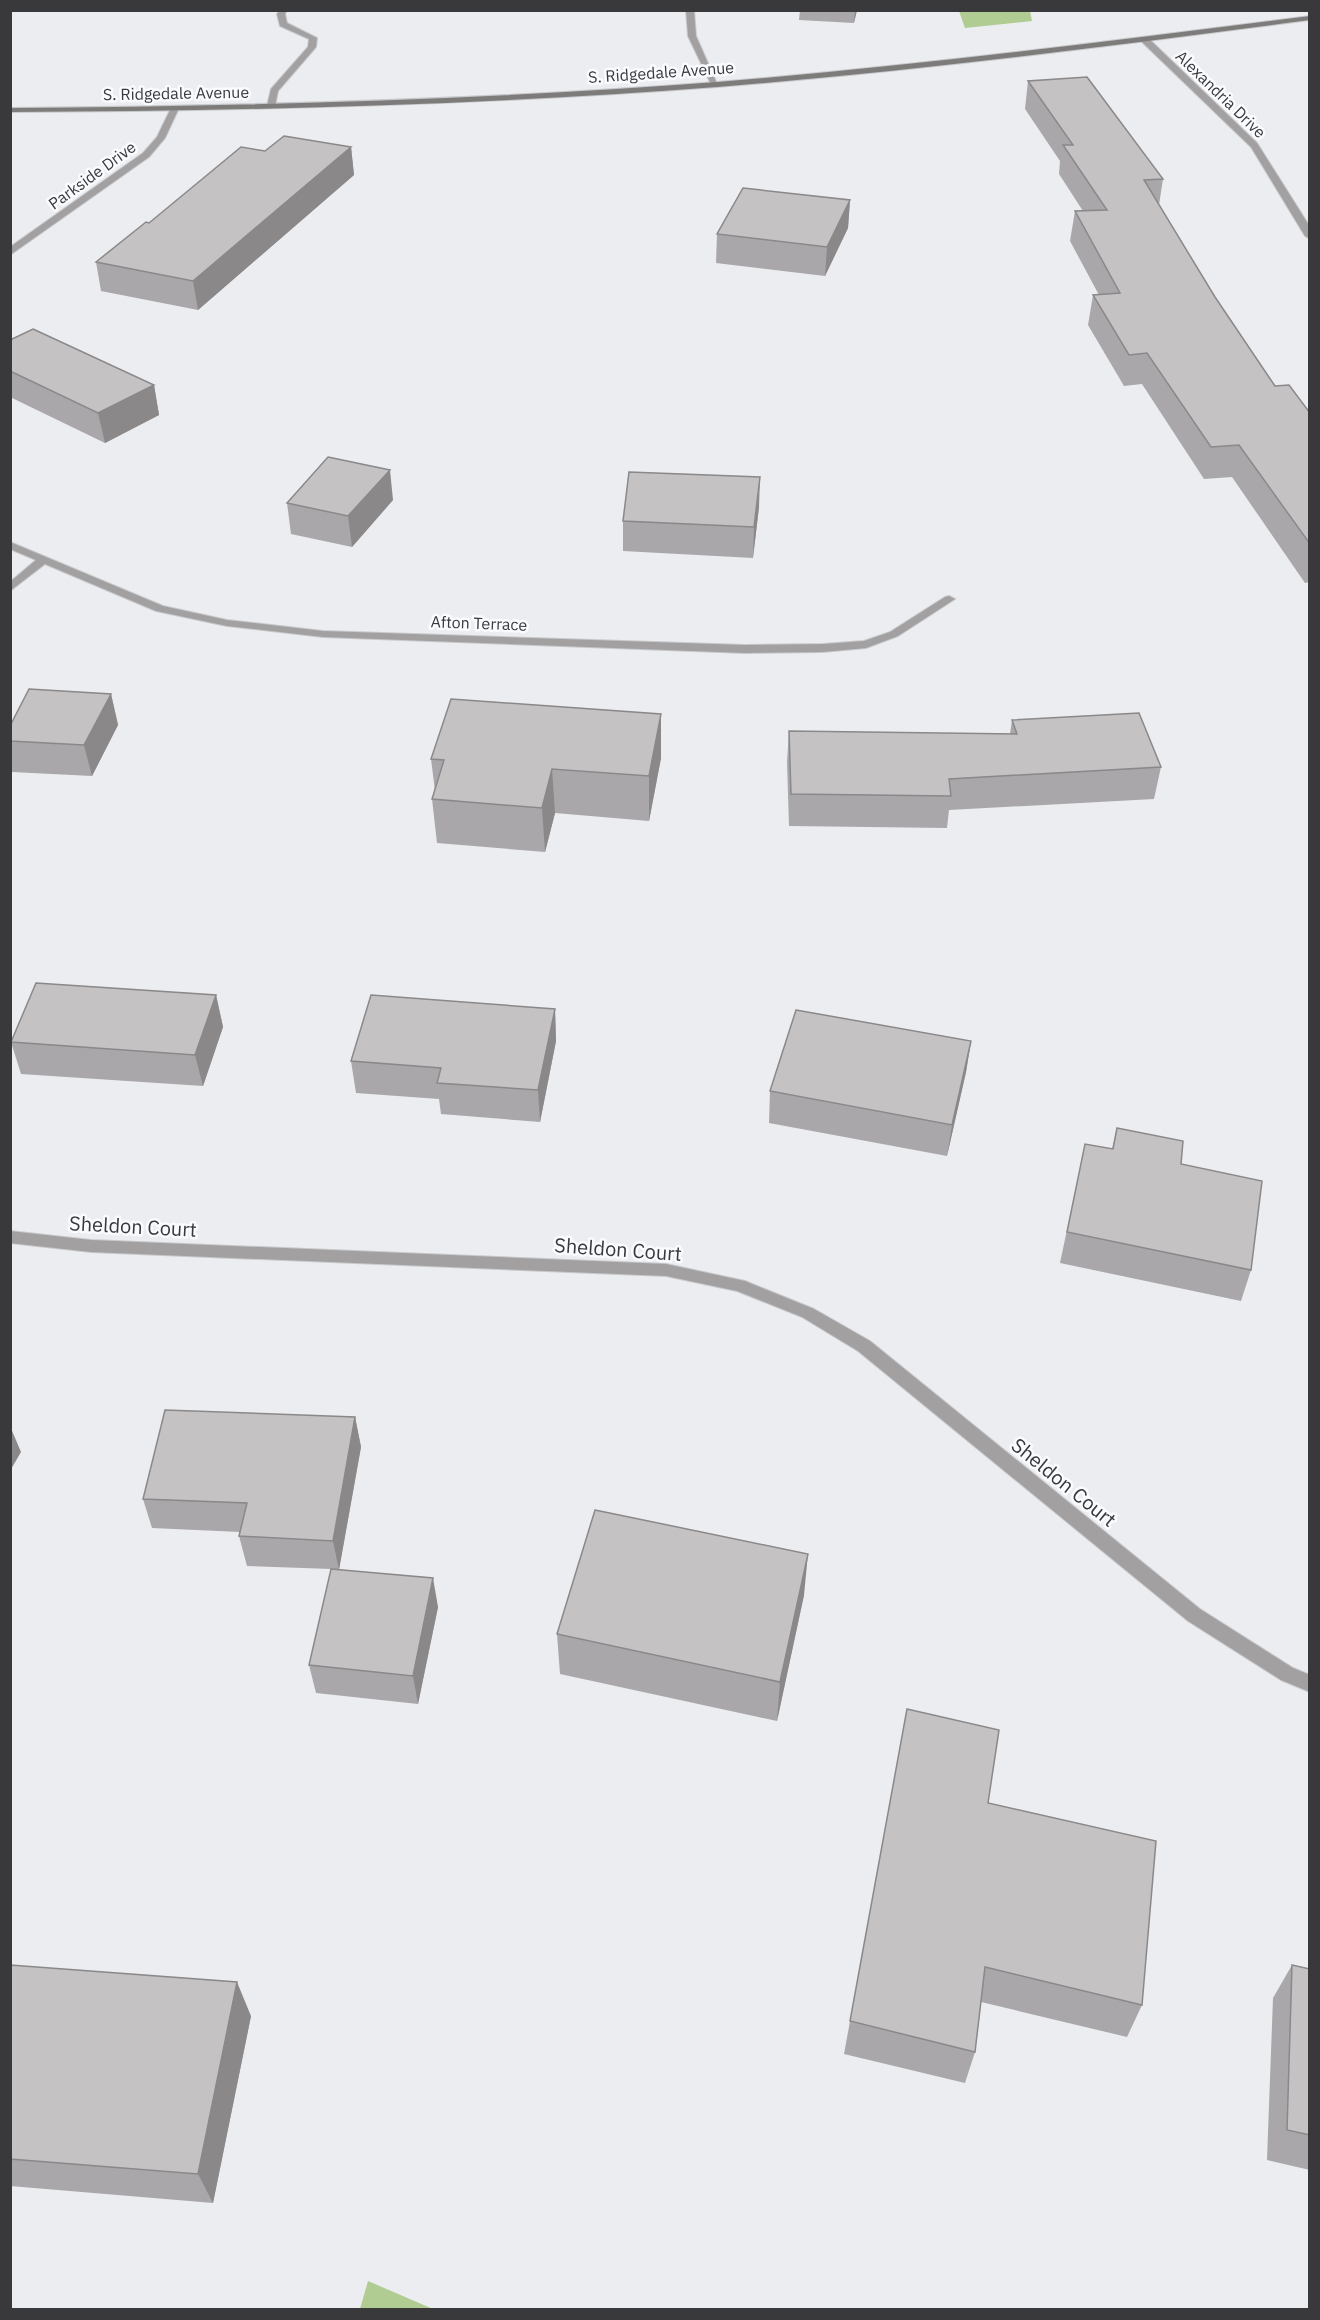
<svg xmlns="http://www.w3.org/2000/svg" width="1320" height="2320" font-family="'IBM Plex Sans',sans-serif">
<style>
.green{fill:#b0cc93}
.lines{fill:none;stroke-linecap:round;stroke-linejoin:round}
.lane-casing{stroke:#c8c9cc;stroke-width:2}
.street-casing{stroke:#c8c9cc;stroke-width:2}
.secondary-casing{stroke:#c8c9cc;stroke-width:2}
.lane{fill:#a2a0a0;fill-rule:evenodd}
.street{fill:#a2a0a0;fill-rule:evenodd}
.secondary{fill:#7e7b7b;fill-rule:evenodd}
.wall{fill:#a9a7a9}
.shaded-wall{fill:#8a8889}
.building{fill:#c5c2c4;stroke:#8a8889;stroke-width:1.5}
.labels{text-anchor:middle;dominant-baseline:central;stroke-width:5;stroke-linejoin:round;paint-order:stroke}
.far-street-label{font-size:16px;fill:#39393b;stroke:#f9fbfe}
.street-label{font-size:20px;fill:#39393b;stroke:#f9fbfe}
</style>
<rect width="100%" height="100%" fill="#ecedf0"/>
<path class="green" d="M 959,11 L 1030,11 L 1032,21 L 965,28 Z
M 368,2281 L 433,2309 L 360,2309 Z"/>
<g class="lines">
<defs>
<path id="lane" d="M 280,10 L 287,10 L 285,14 L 287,23 L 317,38 L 316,47 L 278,91 L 275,106 L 271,108 L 267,106 L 271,89 L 308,47 L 309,39 L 280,26 L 277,14 Z"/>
<path id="street" d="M 686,10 L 694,10 L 696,36 L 718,86 L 711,84 L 688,36 Z
M 1141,37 L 1147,37 L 1257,143 L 1310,227 L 1310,239 L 1305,236 L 1251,147 L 1141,41 Z
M 172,106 L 179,108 L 165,138 L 149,157 L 10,255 L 10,247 L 143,153 L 157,137 Z
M 10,542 L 163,606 L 227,620 L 323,631 L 745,645 L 823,644 L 864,641 L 890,632 L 945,597 L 949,596 L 955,599 L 898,636 L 866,648 L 823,652 L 745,653 L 323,637 L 227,626 L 156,611 L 45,564 L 10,591 L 10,582 L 36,560 L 10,549 Z
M 10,1231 L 91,1240 L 666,1264 L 745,1281 L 814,1309 L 870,1341 L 1200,1609 L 1293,1668 L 1310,1675 L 1310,1692 L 1281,1680 L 1188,1621 L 858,1351 L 802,1317 L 737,1291 L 666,1276 L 91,1252 L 10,1243 Z"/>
<path id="secondary" d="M 1310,16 L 1310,20 C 1112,46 915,71 717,87 C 482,105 246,111 10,112 L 10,108 C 246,106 482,100 717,82 C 915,66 1112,41 1310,16 Z"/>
</defs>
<use href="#lane" class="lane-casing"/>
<use href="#street" class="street-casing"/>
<use href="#secondary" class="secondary-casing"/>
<use href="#lane" class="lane"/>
<use href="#street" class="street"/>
<use href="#secondary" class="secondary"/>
</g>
<path class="wall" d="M 800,10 L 857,10 L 854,23 L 799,20 Z
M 1028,81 L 1163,179 L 1159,205 L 1215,297 L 1275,386 L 1310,413 L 1310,582 L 1305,583 L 1232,477 L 1204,479 L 1142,384 L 1124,386 L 1088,325 L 1093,295 L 1099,295 L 1070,241 L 1075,211 L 1083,211 L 1059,174 L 1060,161 L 1025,109 Z
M 351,147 L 354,175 L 198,310 L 101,291 L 96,262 L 149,223 L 265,151 Z
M 850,200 L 848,228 L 825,276 L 716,263 L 717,234 Z
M 10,340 L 154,385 L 159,415 L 105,443 L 10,397 Z
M 393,500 L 352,547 L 291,534 L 287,503 Z
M 759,507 L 753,558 L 623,551 L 623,521 Z
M 111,694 L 118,725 L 92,776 L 12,772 L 10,765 L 10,726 Z
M 661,714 L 661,758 L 649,821 L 555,813 L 545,852 L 437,843 L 432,799 L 435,791 L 431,759 Z
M 1012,720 L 1161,767 L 1154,799 L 949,810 L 947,828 L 789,826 L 787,762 L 789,731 L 1010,734 Z
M 216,995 L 223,1027 L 203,1086 L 21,1074 L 11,1042 Z
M 555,1009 L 556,1041 L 540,1122 L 441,1114 L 439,1099 L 356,1093 L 351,1061 Z
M 971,1041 L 966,1072 L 947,1156 L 769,1123 L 770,1091 Z
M 1117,1128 L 1181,1164 L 1251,1270 L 1241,1301 L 1060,1263 L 1085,1144 L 1112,1149 Z
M 355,1417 L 361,1447 L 339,1569 L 438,1607 L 418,1704 L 316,1693 L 309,1665 L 331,1569 L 247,1566 L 239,1536 L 240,1532 L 152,1528 L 143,1499 Z
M 804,1595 L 777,1721 L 560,1674 L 557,1634 Z
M 907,1709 L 988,1803 L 1142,2005 L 1127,2037 L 981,2002 L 975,2052 L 965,2083 L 844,2054 Z
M 10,1965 L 251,2016 L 213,2203 L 10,2186 Z
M 1292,1965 L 1310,1969 L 1310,2170 L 1267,2160 L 1273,1998 Z"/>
<path class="shaded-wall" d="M 855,10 L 857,10 L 854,23 Z
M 351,147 L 354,175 L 198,310 L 193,281 Z
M 850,200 L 848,228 L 825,276 L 827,247 Z
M 154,385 L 159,415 L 105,443 L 98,413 Z
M 390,470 L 393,500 L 352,547 L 348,516 Z
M 760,477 L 759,507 L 753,558 L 754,527 Z
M 111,694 L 118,725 L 92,776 L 84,745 Z
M 661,714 L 661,758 L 649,821 L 649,776 Z
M 552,769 L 555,813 L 545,852 L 542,808 Z
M 216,995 L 223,1027 L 203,1086 L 195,1055 Z
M 555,1009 L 556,1041 L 540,1122 L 538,1090 Z
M 971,1041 L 966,1072 L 947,1156 L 952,1125 Z
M 355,1417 L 361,1447 L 339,1570 L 333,1541 Z
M 10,1426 L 21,1452 L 10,1471 Z
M 808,1554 L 804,1595 L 777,1721 L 780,1682 Z
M 433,1578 L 438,1607 L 418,1704 L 413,1676 Z
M 237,1982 L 251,2016 L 213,2203 L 198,2174 Z"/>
<path class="building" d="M 1087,77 L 1163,179 L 1144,180 L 1215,297 L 1275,386 L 1289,385 L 1310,413 L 1310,544 L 1239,445 L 1211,447 L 1147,353 L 1129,355 L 1093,295 L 1120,293 L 1075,211 L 1107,210 L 1063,145 L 1073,145 L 1028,81 Z
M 284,136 L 351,147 L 193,281 L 96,262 L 146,222 L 149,223 L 241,147 L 265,151 Z
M 743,188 L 850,200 L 827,247 L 717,234 Z
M 33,329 L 154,385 L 98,413 L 10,371 L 10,340 Z
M 328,457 L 390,470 L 348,516 L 287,503 Z
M 629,472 L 760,477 L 754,527 L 623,521 Z
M 29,689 L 111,694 L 84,745 L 10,741 L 10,726 Z
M 451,699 L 661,714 L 649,776 L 552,769 L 542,808 L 432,799 L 444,760 L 431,759 Z
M 1139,713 L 1161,767 L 949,779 L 951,796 L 791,794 L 789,731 L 1017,734 L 1012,720 Z
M 36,983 L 216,995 L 195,1055 L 11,1042 Z
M 371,995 L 555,1009 L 538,1090 L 437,1083 L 441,1068 L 351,1061 Z
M 796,1010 L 971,1041 L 952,1125 L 770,1091 Z
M 1117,1128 L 1183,1141 L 1181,1164 L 1262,1181 L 1251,1270 L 1067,1232 L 1085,1144 L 1113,1149 Z
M 165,1410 L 355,1417 L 333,1541 L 239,1536 L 247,1503 L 143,1499 Z
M 595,1510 L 808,1554 L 780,1682 L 557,1634 Z
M 331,1569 L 433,1578 L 413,1676 L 309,1665 Z
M 907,1709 L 999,1730 L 988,1803 L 1156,1841 L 1142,2005 L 985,1967 L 975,2052 L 850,2021 Z
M 10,1965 L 237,1982 L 198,2174 L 10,2159 Z
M 1292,1965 L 1310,1969 L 1310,2135 L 1287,2130 Z"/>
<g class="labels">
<g class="far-street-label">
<text transform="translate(661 72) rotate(-4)">S. Ridgedale Avenue</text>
<text transform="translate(176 93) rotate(-1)">S. Ridgedale Avenue</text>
<text transform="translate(1221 94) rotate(44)">Alexandria Drive</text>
<text transform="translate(92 175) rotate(-36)">Parkside Drive</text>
<text transform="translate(479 623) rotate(2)">Afton Terrace</text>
</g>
<g class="street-label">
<text transform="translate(133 1226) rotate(3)">Sheldon Court</text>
<text transform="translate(618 1249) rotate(4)">Sheldon Court</text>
<text transform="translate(1064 1482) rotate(39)">Sheldon Court</text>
</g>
</g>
<rect width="1320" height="2320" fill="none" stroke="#39393b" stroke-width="24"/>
</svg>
